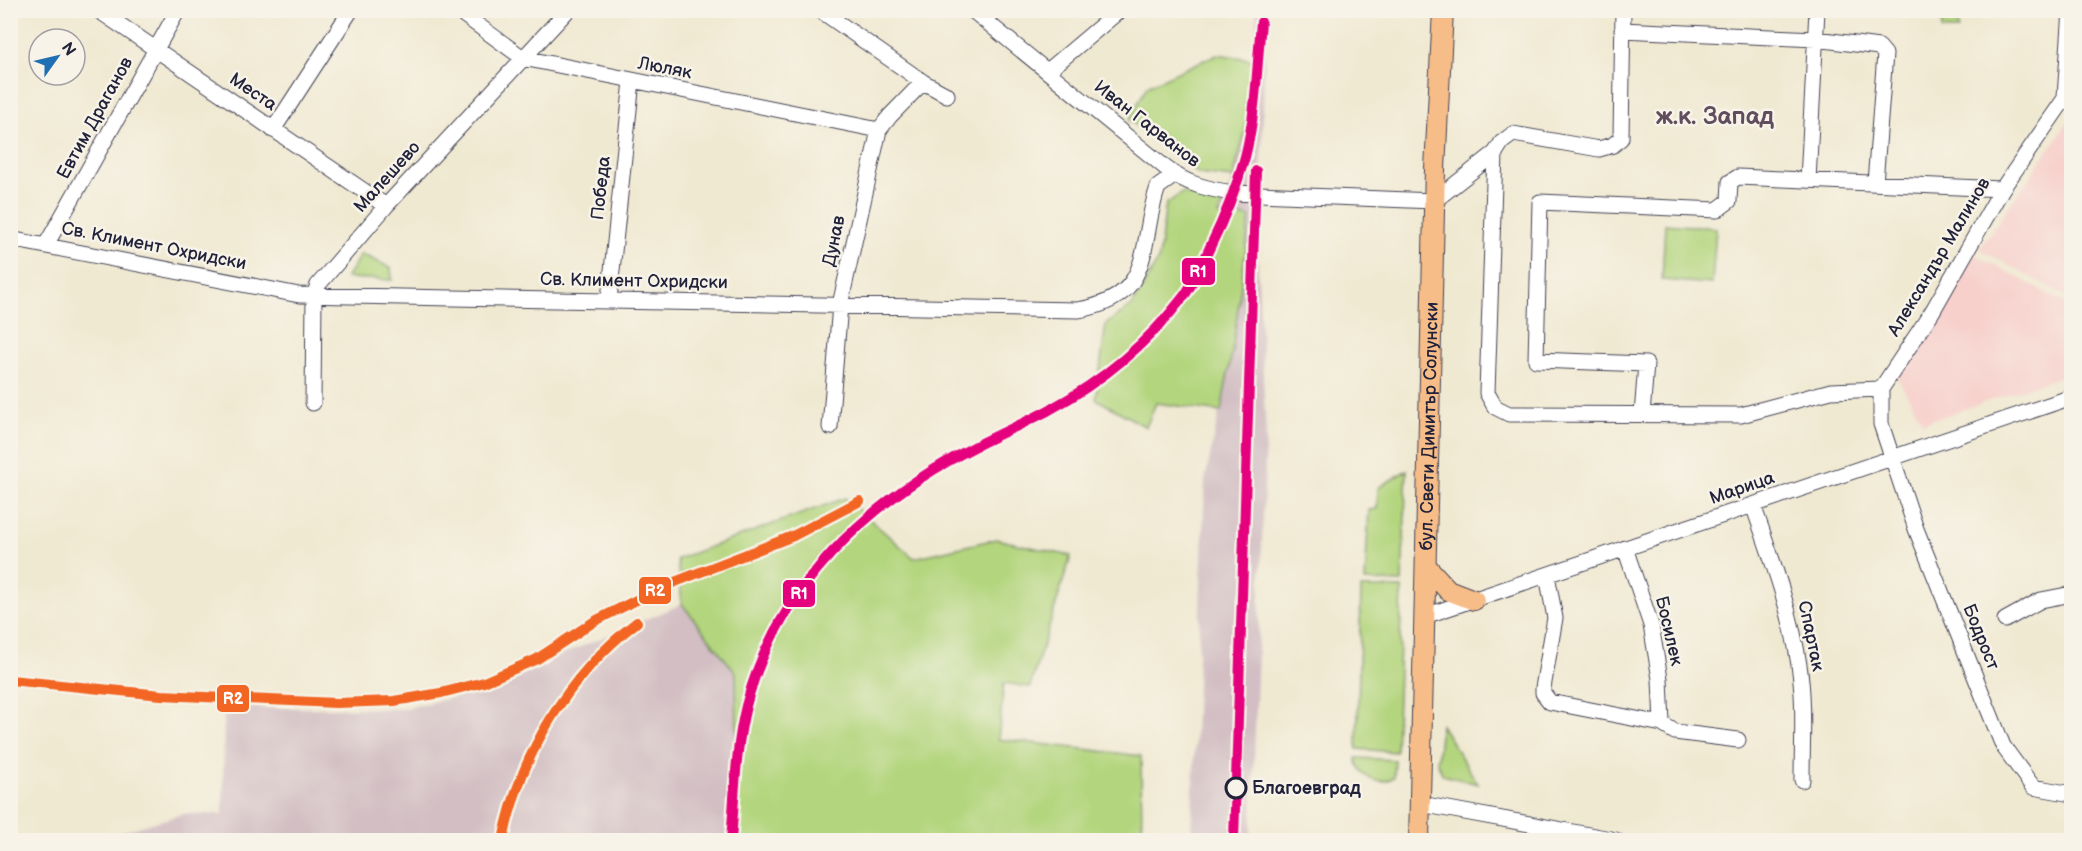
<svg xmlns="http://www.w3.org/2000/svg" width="2082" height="851" font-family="'Balsamiq Sans',sans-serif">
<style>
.built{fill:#f7d0cc}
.industrial{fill:#d2bec3}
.green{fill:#b3d57d;stroke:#6a7c5c;stroke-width:1.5}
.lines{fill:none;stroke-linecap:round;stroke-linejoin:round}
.minor-casing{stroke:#414052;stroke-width:17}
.major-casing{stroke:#414052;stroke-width:22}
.minor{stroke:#fff;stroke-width:15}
.major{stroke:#f7bd88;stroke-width:20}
.rail-1-casing{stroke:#f7f3e8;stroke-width:15}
.rail-2-casing{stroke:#f7f3e8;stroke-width:15}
.rail-1{stroke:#e5007d;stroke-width:10}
.rail-2{stroke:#f26522;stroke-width:10}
.stop-dot{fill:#f7f3e8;stroke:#22223b;stroke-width:3}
.labels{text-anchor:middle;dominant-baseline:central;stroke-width:5;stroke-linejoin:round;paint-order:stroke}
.street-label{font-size:18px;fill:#22223b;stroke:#f7f3e8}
.stop-label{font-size:18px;font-weight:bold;fill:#22223b;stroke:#f7f3e8;text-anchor:start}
.district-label{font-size:24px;font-weight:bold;fill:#604d5d;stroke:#f7f3e8}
.line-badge{stroke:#f7f3e8;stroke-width:2}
.badge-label{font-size:16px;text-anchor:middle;font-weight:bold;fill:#fff}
</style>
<rect width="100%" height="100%" fill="#f7f3e8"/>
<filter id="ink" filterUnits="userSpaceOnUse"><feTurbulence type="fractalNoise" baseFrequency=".0167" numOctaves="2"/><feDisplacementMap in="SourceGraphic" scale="12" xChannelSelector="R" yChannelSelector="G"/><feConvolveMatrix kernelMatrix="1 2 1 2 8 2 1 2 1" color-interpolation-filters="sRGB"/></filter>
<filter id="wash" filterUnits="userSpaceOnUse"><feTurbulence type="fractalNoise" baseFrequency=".008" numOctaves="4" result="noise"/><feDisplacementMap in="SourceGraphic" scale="24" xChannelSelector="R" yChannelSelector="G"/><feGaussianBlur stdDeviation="1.35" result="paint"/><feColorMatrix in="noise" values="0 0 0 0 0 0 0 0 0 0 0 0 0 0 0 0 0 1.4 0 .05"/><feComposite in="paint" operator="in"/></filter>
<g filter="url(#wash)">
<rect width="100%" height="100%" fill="#f0e9d2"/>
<path class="built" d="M 2071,118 L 2071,299 L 1979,249 Z
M 1974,254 L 2071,306 L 2071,373 L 1923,423 L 1897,377 Z"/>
<path class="industrial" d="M 1257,11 L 1266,11 L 1258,273 L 1266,436 L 1251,840 L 1191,840 L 1205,480 L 1233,346 L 1250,218 L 1217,215 L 1233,178 L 1246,128 L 1255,60 Z
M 682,604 L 736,673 L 738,840 L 93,840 L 183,814 L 223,814 L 224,707 L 400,709 L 469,694 Z"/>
<path class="green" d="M 1942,11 L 1958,11 L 1958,30 L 1942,30 Z
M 1217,54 L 1255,60 L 1246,128 L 1233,178 L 1199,174 L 1129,120 L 1147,86 Z
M 1182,193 L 1224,199 L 1218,215 L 1250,217 L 1233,346 L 1221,412 L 1156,403 L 1146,427 L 1096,399 L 1106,324 L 1132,306 L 1159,258 L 1166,204 Z
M 1665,224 L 1716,228 L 1712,284 L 1662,280 Z
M 361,254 L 391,268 L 392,280 L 346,278 Z
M 1407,470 L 1402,582 L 1365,581 L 1369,510 L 1377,509 L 1378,488 Z
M 845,498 L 914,558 L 996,539 L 1071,556 L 1030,687 L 1004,683 L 998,739 L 1141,756 L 1142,840 L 738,840 L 736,673 L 682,604 L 677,559 Z
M 1361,588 L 1402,588 L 1396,752 L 1357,749 Z
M 1441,725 L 1478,784 L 1443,775 L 1437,763 Z
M 1356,758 L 1395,760 L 1394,777 C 1377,788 1359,776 1356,758 Z"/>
</g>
<g filter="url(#ink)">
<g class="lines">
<defs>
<path id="minor" d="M 98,10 L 386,206
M 457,10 L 523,58 L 879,130
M 820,10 L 923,82 L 947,95
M 972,10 L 1167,169 C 1188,185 1208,189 1233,193 L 1434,201 L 1495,153
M 1623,10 L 1621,138 L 1613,145 L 1599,149 L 1513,134 L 1502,142 L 1495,153 L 1487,393 L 1495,407 L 1509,414 L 1741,415 L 1831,391 L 1881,389
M 1622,30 L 1816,39 L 1879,47 L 1885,54 L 1875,183
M 1049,70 L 1120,10
M 2072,88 L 2002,189 L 1932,312 L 1881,389 L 1881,424 L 1916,529 L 2003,746 L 2033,787 L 2072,794
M 2065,97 L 2071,10
M 273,130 L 351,10
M 1808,180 L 1817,10
M 10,239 L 299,295 L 1078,310 C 1157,297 1138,244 1158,187 L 1175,175
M 46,245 L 178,10
M 609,299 L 632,81
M 313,403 L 314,295 L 318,285 L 386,206 L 568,10
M 1642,415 L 1646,364 L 1536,360 L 1540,202 L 1717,210 L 1729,201 L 1730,182 L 1738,177 L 2002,189
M 830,427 L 840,305 L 879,130 L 890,116 L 923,82
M 1753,505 C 1771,557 1791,610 1799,665 C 1805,703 1802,742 1802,780
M 1625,548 L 1651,625 L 1660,679 L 1662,724
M 1547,575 L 1555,618 L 1543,688 L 1543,693 L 1550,702 L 1662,724 L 1675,732 L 1738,740
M 1425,616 L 2072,397
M 2005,620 L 2041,600 L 2072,594
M 1421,804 L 1616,840"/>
<g id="major">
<path d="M 1426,566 L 1448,590 L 1474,600"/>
<path id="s1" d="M 1419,840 L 1435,169 L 1443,10"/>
</g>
</defs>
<use href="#minor" class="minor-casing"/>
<use href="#major" class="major-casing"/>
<use href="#minor" class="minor"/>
<use href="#major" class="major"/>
<defs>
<path id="rail-1" d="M 731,840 C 735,795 735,750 746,706 C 776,588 869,501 974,447 C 999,434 1025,423 1049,410 C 1101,382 1148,343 1184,296 C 1195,281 1203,262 1211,245 C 1225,217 1236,188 1245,157 C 1256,114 1257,67 1261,22
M 1234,840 L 1256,171"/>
<path id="rail-2" d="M 10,680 L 161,695 L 336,703 L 394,701 L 441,693 L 484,682 L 537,659 L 595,621 L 662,587 L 793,536 L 860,501
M 503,840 C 520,755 568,675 637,622"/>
</defs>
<use href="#rail-1" class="rail-1-casing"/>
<use href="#rail-2" class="rail-2-casing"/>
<use href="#rail-1" class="rail-1"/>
<use href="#rail-2" class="rail-2"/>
</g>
</g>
<circle class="stop-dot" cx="1236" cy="788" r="10"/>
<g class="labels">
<g class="street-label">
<text transform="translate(665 68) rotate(11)">Люляк</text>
<text transform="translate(253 92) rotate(34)">Места</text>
<text transform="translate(95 118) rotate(-61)">Евтим Драганов</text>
<text transform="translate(1147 124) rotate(38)">Иван Гарванов</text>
<text transform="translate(387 177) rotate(-48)">Малешево</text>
<text transform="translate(601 188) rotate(-84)">Победа</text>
<text transform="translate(834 241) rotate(-78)">Дунав</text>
<text transform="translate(154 246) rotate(11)">Св. Климент Охридски</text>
<text transform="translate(1939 257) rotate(-59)">Александър Малинов</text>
<text transform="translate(634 281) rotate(1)">Св. Климент Охридски</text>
<text stroke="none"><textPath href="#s1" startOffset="414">бул. Свети Димитър Солунски</textPath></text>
<text transform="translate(1742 488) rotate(-19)">Марица</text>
<text transform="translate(1669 631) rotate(77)">Босилек</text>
<text transform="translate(1811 636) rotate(78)">Спартак</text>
<text transform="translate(1981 637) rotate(68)">Бодрост</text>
</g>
<g class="stop-label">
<text x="1252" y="788">Благоевград</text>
</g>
<g class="district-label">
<text x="1715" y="116">ж.к. Запад</text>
</g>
</g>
<g class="line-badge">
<rect x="1181" y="257" width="35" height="29" rx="6" fill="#e5007d"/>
<rect x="638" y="576" width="34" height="29" rx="6" fill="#f26522"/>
<rect x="782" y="579" width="34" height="29" rx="6" fill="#e5007d"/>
<rect x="216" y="684" width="34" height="29" rx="6" fill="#f26522"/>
</g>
<g class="badge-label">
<text x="1198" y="277">R1</text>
<text x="655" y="596">R2</text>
<text x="799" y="599">R1</text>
<text x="233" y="704">R2</text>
</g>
<rect width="2082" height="851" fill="none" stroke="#f7f3e8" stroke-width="36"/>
<g transform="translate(57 57) rotate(56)"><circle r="28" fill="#f7f3e8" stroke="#a29fa3" stroke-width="1.5"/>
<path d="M0-4.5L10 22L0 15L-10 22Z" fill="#1f6fb2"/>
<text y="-9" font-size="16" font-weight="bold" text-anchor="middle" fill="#22223b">N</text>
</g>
</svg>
